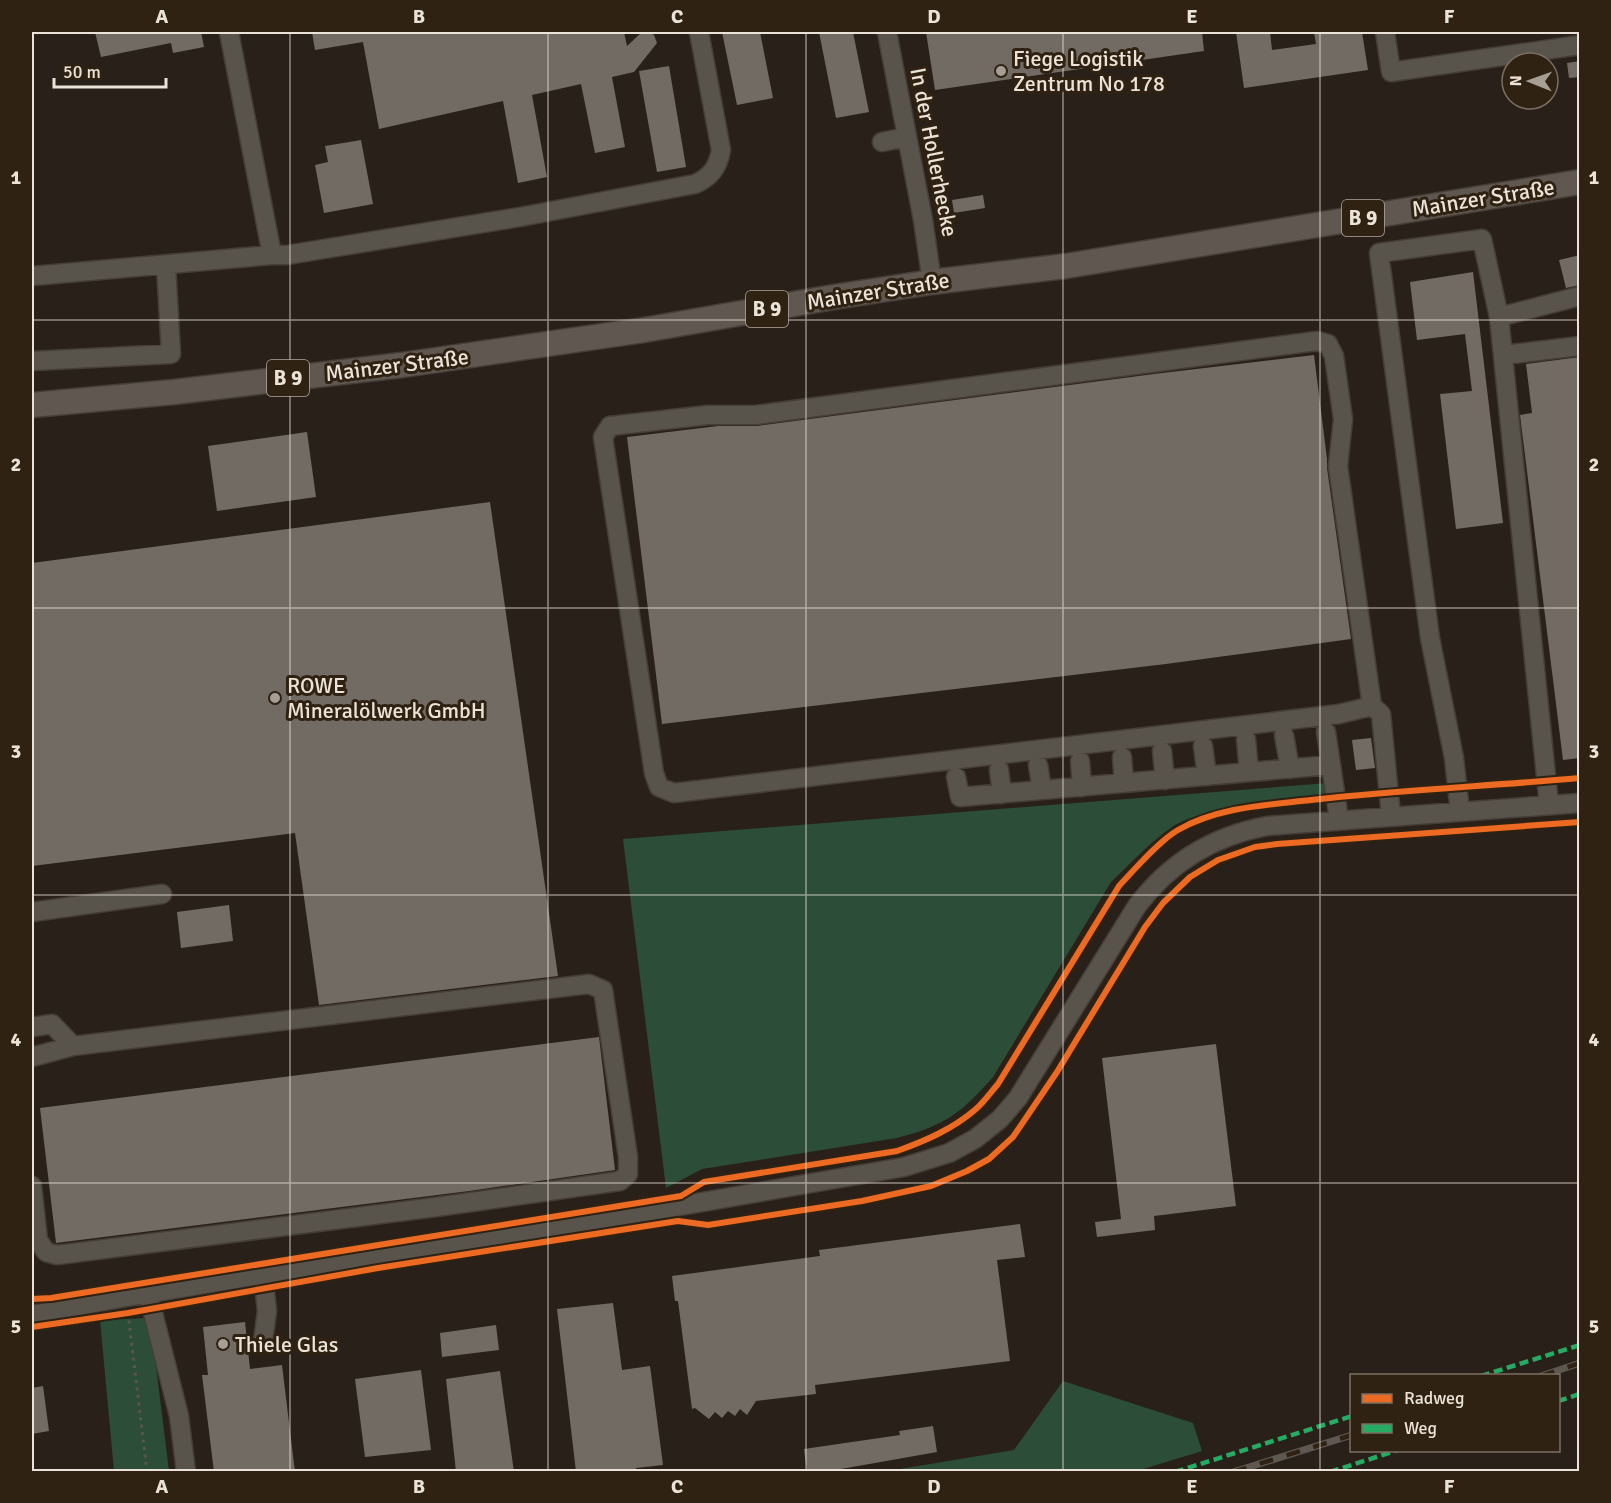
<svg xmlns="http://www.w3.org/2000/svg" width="1611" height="1503" font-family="Signika,sans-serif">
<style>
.green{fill:#2c4d38}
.building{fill:#726b63}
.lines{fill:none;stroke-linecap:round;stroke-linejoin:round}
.minor-casing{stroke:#453e37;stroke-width:21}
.major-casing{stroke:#453e37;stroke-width:27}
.path{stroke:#5c554f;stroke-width:3;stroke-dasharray:3 4.5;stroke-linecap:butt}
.minor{stroke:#58534b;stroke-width:18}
.major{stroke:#615751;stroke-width:24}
.rail-casing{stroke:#5f5852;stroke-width:7}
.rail{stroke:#302212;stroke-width:4.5;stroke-dasharray:14;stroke-linecap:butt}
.quiet{stroke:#26ab63;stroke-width:4.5;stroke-dasharray:9 4.5;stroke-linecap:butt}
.cycleway-casing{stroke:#302212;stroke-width:10}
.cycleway{stroke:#ed6a23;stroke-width:6}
.grid{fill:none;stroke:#ebe2d8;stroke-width:1.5;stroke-opacity:0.55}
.poi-dot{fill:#a79e95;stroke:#302212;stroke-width:2}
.labels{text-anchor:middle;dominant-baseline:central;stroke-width:6;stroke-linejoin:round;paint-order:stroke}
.shield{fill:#302212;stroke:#b3a89d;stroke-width:1.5}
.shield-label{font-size:21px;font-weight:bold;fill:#ebe2d8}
.poi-label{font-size:22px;fill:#ebe2d8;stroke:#302212;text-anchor:start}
.street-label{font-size:22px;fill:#ebe2d8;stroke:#302212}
.neatline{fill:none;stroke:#ebe2d8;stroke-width:2}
.grid-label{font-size:20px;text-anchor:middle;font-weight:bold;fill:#ebe2d8}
</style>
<rect width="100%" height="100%" fill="#292119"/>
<path class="green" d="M 1328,783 L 1329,796 C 1290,801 1204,806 1172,827 C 1150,842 1130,864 1111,882 L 993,1077 C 960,1114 946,1125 897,1138 L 702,1169 L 666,1188 L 623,839 Z
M 150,1318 L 169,1471 L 114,1471 L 100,1320 Z
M 1063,1381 L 1193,1423 L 1202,1451 L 1137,1471 L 888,1471 L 1014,1450 Z"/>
<path class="building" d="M 95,32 L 201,32 L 204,47 L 173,53 L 171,43 L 101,57 Z
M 312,32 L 624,32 L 627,46 L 641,33 L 649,32 L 654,35 L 657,43 L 634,72 L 612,77 L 625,147 L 595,153 L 581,84 L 532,95 L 547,177 L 518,183 L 503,101 L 379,129 L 363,42 L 315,50 Z
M 722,32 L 760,32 L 773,98 L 737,105 Z
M 819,32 L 853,32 L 869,112 L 836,118 Z
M 926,32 L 1202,32 L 1204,51 L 935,90 Z
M 1236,32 L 1270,32 L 1272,50 L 1316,44 L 1314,32 L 1362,32 L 1368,70 L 1244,88 Z
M 1580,61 L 1580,77 L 1569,78 L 1567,63 Z
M 669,66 L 686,167 L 657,172 L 639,71 Z
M 361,140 L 373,204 L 324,213 L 315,165 L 328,162 L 325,146 Z
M 983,195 L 985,208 L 954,213 L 952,200 Z
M 1580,255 L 1580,285 L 1566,288 L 1559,260 Z
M 1473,272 L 1503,523 L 1456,529 L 1440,394 L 1472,391 L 1465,334 L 1417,340 L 1410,282 Z
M 1314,355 L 1327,459 L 1327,468 L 1351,639 L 1166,664 L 662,724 L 627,437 L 718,426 L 757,426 L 1154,374 Z
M 1580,357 L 1580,758 L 1563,760 L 1520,415 L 1532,413 L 1526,364 Z
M 307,432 L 316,497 L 217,511 L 208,446 Z
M 490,502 L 558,976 L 319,1005 L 295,833 L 32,866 L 32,563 Z
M 1371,738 L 1375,768 L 1356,770 L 1352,740 Z
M 229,905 L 233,941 L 181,948 L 177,912 Z
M 599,1037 L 615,1170 L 469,1191 L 56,1243 L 40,1108 Z
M 1216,1044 L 1236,1206 L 1154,1216 L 1155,1230 L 1097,1237 L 1095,1222 L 1121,1219 L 1102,1058 Z
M 1020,1224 L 1025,1257 L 997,1260 L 1010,1361 L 815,1385 L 816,1394 L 756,1401 L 747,1415 L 740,1409 L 735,1416 L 728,1411 L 722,1418 L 715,1412 L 709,1419 L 695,1408 L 692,1409 L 678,1301 L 675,1301 L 672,1276 L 820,1256 L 819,1250 Z
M 613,1303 L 622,1370 L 650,1366 L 663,1465 L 636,1468 L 636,1472 L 576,1472 L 557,1309 Z
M 245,1322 L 250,1369 L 282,1365 L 295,1472 L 214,1472 L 202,1375 L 208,1375 L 203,1327 Z
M 496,1325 L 499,1350 L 442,1357 L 440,1333 Z
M 421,1370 L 431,1450 L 365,1457 L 355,1379 Z
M 500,1371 L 514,1472 L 456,1472 L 446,1379 Z
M 43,1386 L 49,1431 L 32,1434 L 32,1388 Z
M 933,1426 L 937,1452 L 824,1472 L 807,1472 L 804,1449 L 900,1435 L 899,1431 Z"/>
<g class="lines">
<defs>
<path id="minor" d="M 229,32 L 272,255 L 287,255 L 520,217 L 695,184 C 711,177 718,167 721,150 L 699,32
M 887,32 L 923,220 L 932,282
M 1385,32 L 1391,72 L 1580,45
M 882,142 L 906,137
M 32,276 L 272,255
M 1499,317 L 1549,805
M 1504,355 L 1580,346
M 32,361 L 171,354 L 166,265
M 1372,706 L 1338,466 L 1343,419 L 1334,356 L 1328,344 L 1317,341 L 756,415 L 708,415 L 610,426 L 603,437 L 654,773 L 659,787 L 674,793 L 1339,714 L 1372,706 L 1381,714 L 1391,816
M 1326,732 L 1331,765
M 1284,735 L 1290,769
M 1246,739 L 1249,772
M 1203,746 L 1207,776
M 1162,751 L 1165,780
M 1122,757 L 1124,783
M 1080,761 L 1082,787
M 1038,765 L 1042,790
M 999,770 L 1002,794
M 956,777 L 960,797 L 1331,765 L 1339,820
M 1460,812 L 1454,758 L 1430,638 L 1379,253 L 1482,239 L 1499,317 L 1580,296
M 32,912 L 162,894
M 32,1027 L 52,1024 L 73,1046 L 589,984 L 603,990 L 628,1157 L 628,1174 L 620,1181 L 436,1207 L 57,1255 L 46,1252 L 38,1240 L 32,1186
M 32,1057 L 73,1046
M 263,1274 L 267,1311 L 263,1341
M 148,1293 L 179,1416 L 186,1472
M 32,1315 L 126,1297 L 662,1209 L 904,1167 L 949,1153 L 975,1139 L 1000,1119 L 1018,1098 L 1137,906 C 1170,862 1213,836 1267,826 L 1580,803"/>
<path id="major" d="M 32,405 L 174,392 L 402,365 L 644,330 L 834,297 L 932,282 L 1066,266 L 1580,182"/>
</defs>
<use href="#minor" class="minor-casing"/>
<use href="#major" class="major-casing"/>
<path class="path" d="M 128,1313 L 147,1472"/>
<use href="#minor" class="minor"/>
<use href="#major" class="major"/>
<defs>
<path id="rail" d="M 1541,1376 L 1580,1363
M 1233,1472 L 1352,1435"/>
</defs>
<use href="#rail" class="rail-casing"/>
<use href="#rail" class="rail"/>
<path class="quiet" d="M 1481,1376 L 1580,1345
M 1558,1401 L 1580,1394
M 1175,1472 L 1352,1416
M 1330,1472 L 1398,1450"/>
<defs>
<path id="cycleway" d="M 32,1299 L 51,1298 L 681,1196 L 704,1182 L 897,1151 C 925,1141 953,1129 976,1109 C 984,1102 991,1092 998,1084 L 1119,886 C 1133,871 1160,840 1178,830 C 1218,807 1267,805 1311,800 C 1400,790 1490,786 1580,778
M 32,1327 L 128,1313 L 378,1268 L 678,1221 L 708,1225 L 862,1201 L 931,1186 L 967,1171 L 989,1159 L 1013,1137 L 1057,1072 L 1145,927 L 1163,903 L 1190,877 L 1218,860 L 1255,847 L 1277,844 L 1580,822"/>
</defs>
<use href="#cycleway" class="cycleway-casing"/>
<use href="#cycleway" class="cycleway"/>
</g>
<path class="grid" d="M 290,32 L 290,1472M 548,32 L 548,1472M 806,32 L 806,1472M 1063,32 L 1063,1472M 1320,32 L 1320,1472M 32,320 L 1580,320M 32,608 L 1580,608M 32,895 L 1580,895M 32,1183 L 1580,1183"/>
<g class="poi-dot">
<circle cx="1001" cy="71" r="6"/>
<circle cx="275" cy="698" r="6"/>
<circle cx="223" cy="1344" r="6"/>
</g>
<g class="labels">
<g class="shield">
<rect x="1342" y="200" width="42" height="36" rx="4.5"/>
<rect x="746" y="291" width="42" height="36" rx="4.5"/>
<rect x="267" y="360" width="42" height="36" rx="4.5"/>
</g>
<g class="shield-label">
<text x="1363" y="218">B 9</text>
<text x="767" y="309">B 9</text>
<text x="288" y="378">B 9</text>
</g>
<g class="poi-label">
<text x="1013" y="58">Fiege Logistik<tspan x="1013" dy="25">Zentrum No 178</tspan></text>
<text x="287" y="685">ROWE<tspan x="287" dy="25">Mineralölwerk GmbH</tspan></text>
<text x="235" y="1344">Thiele Glas</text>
</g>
<g class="street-label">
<text transform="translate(934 152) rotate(79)">In der Hollerhecke</text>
<text transform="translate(1483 198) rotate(-9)">Mainzer Straße</text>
<text transform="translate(878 291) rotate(-9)">Mainzer Straße</text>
<text transform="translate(397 365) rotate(-7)">Mainzer Straße</text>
</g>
</g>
<rect width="1611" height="1503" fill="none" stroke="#302212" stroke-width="66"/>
<rect x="1350" y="1374" width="210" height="78" fill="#302212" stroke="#7b6f61" stroke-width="1.5"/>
<rect x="1362" y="1394" width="30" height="9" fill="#ed6a23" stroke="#7b6f61" stroke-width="1.5"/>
<text x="1404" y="1404" font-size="18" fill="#ebe2d8">Radweg</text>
<rect x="1362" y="1424" width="30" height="9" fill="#26ab63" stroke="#7b6f61" stroke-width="1.5"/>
<text x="1404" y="1434" font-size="18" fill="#ebe2d8">Weg</text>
<g transform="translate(1530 81) rotate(271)"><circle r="28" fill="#302212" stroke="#7b6f61" stroke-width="1.5"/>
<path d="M0-4.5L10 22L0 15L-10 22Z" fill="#a79e95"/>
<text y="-9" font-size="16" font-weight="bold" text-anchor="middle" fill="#ebe2d8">N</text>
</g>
<path d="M54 78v9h112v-9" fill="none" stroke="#ebe2d8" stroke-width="3"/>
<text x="63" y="78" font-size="18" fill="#ebe2d8" stroke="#302212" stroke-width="4.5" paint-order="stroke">50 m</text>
<rect x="33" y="33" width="1545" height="1437" class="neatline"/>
<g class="grid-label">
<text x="162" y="23">A</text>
<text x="419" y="23">B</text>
<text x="677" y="23">C</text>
<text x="934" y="23">D</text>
<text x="1192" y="23">E</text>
<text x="1449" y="23">F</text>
<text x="16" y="184">1</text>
<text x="1594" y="184">1</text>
<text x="16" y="471">2</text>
<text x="1594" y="471">2</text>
<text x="16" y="758">3</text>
<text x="1594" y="758">3</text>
<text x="16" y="1046">4</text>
<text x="1594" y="1046">4</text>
<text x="16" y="1333">5</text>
<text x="1594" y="1333">5</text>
<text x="162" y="1493">A</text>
<text x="419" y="1493">B</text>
<text x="677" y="1493">C</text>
<text x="934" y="1493">D</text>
<text x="1192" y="1493">E</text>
<text x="1449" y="1493">F</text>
</g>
</svg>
